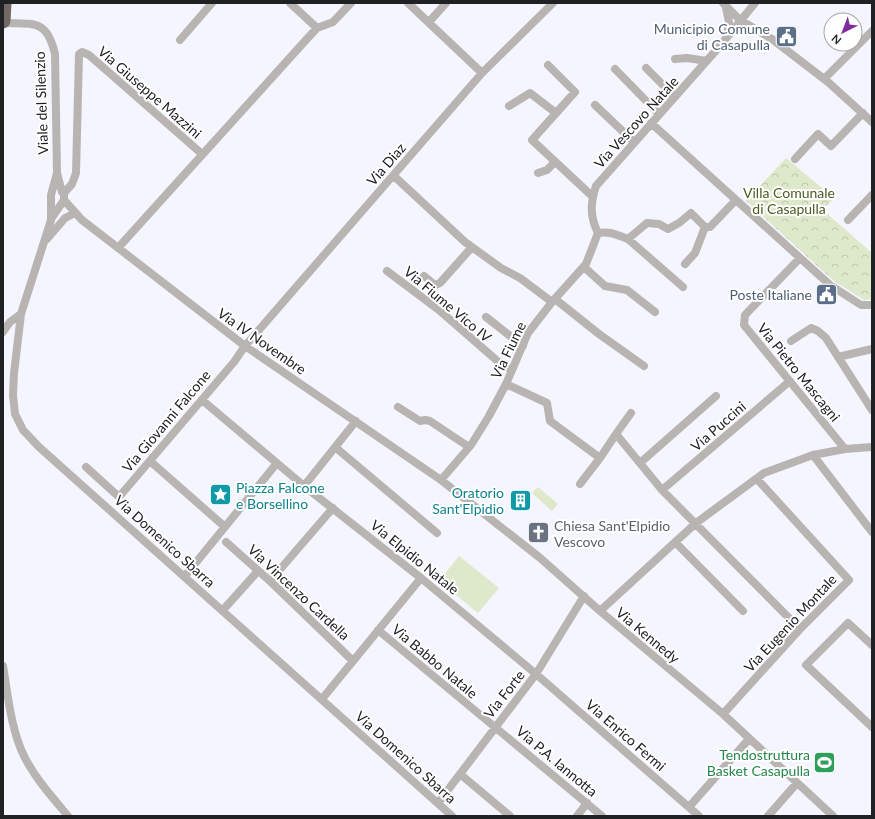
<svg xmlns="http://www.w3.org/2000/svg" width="875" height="819" font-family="Lato,sans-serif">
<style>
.park{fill:url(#park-crowns)}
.pitch{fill:#dde9ca}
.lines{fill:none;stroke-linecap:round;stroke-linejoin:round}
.street{stroke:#b8b4b1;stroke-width:8}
.highway{stroke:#716a62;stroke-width:15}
.labels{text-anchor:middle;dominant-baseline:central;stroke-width:4;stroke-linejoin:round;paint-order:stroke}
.service-label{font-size:14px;fill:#4e5e75;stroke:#fff;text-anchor:end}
.street-label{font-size:14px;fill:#202125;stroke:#fff}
.park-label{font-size:14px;fill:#4a5c20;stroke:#fff}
.culture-label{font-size:14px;fill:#0d838f;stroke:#fff;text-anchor:start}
.worship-label{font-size:14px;fill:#5b616d;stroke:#fff;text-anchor:start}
.leisure-label{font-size:14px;fill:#27864d;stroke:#fff;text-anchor:end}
</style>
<defs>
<pattern id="park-crowns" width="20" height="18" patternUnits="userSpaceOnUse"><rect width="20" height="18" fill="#dde9ca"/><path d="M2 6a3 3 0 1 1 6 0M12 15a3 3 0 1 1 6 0" fill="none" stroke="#bdc8ad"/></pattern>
</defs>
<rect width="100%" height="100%" fill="#f4f5fe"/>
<path class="park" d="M 786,158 L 834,198 L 823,210 L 872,253 L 872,299 L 864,300 L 834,281 L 746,201 Z"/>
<path class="pitch" d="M 538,487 L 558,504 L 552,511 L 532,493 Z
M 459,556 L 499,588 L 478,613 L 439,581 Z"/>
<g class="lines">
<path class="street" d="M 290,3 L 317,28
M 408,3 L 482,73
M 723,3 L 740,20 L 772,39 L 828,82 L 872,122
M 726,8 L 729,22 L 727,35
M 429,22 L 446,3
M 3,23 C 34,24 47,19 55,54 L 57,173 L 62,192
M 180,40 L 212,3
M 675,59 L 687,58 L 707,61
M 548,65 L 575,92 L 532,140 L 592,196
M 646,68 L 675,97
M 615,69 L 659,114
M 824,79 L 872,31
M 595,105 L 634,142
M 509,106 L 530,93 L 556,113
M 651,123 L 830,285 L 861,305 L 872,305
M 795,159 L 818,134 L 831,146 L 863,113
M 57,173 L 51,195 L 51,220 L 21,314 L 14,373 L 13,395 L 15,414 L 23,430 L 39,447 L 452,816
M 538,173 L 547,170 L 555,162
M 394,176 L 465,242 L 501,268 L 520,278 L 552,302
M 64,193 L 72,184 L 76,173 L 79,54 L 82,52 L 89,55 L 202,154
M 64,200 L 82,220 L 245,346 L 441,480 L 539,557 L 600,611 L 723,714 L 833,816
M 51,219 L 64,200 L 64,195
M 848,220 L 872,195
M 598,233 C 590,217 590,204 596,186 L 719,47 L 755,3
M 598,233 C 611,231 616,235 628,239 L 647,223 L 659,224 L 668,229 L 679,223 L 691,213 L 705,227 L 710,227 L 736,200
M 47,239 L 65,218 L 75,213
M 628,239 L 683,287
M 118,248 L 305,41 L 317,28 L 333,22 L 351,3
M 800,258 L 745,315 L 744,325 L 845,449
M 685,264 L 695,253 L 705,227
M 584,267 L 605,286 L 627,290 L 655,312
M 387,271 L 439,310 L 502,365 L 512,370
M 424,276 L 435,285 L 440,283 L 472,247
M 555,299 L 599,334 L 644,366
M 486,317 L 523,346
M 3,332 L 10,322 L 21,314
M 791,341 L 811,328 L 818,331 L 826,338 L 872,410
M 838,357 L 872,349
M 506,384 L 547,403 L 550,421 L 600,458
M 202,400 L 304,486 L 421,578 L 536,674 L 699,816
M 398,407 L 420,421 L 425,420 L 430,421 L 469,447
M 631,413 L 616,434 L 662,490 L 800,629
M 335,447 L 437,533
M 813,455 L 872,532
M 150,461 L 225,527
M 640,463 L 716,396
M 86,467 L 119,497 L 234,362 L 245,346 L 482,73 L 553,3
M 441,480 L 471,445 L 489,416 L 506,384 L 528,333 L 552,302 L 586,264 L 598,233
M 580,484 L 600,458 L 616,434
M 304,486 L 356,421
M 662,490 L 790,381
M 226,542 L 270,581 L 353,661
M 675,542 L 743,611
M 185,576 L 277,463
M 270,581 L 333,508
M 223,610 L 258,571
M 600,611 L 696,523 L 764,473 L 813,455 L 845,449 L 872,447
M 378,630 L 602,816
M 872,645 L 848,623 L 806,665 L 872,727
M 3,666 C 8,696 11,729 24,756 C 35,778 52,797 68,816
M 322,699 L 421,578
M 723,714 L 800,629 L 849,580 L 757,479
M 460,774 L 510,816
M 438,803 L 536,674 L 584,596
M 689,807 L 749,739
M 577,816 L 587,803
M 768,816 L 797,783"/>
<path class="highway" d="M 3,21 L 4,3"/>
</g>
<defs>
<symbol id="civic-square" viewBox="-11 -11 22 22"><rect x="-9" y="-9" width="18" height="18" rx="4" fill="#5c6f8a" stroke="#fff"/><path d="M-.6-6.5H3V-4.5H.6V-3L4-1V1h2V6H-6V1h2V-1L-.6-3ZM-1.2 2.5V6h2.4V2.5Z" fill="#fff"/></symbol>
<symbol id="sight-square" viewBox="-11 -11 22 22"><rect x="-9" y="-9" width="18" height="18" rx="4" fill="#0f9aa8" stroke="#fff"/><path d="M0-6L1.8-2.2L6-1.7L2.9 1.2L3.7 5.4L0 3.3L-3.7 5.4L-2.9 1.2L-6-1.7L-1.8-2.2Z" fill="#fff"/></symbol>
<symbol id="building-square" viewBox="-11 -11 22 22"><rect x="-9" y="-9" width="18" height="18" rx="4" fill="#0f9aa8" stroke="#fff"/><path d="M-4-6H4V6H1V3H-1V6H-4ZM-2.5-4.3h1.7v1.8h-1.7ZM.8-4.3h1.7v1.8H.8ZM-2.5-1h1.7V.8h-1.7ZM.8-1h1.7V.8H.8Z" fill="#fff"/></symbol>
<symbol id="church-square" viewBox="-11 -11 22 22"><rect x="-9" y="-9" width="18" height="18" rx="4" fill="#6b7280" stroke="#fff"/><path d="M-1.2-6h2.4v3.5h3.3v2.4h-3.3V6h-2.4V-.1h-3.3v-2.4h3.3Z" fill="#fff"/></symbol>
<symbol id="stadium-square" viewBox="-11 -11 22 22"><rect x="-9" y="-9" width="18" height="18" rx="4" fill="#2e9e5b" stroke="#fff"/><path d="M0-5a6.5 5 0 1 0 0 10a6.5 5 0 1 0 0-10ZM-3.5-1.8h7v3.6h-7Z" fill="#fff"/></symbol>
</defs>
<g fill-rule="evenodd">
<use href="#civic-square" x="774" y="24" width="25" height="25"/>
<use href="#civic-square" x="814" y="282" width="25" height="25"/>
<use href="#sight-square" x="208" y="482" width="25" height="25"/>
<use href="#building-square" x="508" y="488" width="25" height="25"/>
<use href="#church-square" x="526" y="520" width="25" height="25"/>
<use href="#stadium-square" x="812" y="750" width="25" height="25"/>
</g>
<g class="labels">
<g class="service-label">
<text x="770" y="28">Municipio Comune<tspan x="770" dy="16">di Casapulla</tspan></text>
<text x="812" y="294">Poste Italiane</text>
</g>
<g class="street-label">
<text transform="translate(150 92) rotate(41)">Via Giuseppe Mazzini</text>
<text transform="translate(41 103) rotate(-92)">Viale del Silenzio</text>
<text transform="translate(636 122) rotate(-48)">Via Vescovo Natale</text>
<text transform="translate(386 164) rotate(-49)">Via Diaz</text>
<text transform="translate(448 304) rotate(40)">Via Fiume Vico IV</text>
<text transform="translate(262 341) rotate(35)">Via IV Novembre</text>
<text transform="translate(508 350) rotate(-64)">Via Fiume</text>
<text transform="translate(799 372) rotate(51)">Via Pietro Mascagni</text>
<text transform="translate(166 421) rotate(-50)">Via Giovanni Falcone</text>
<text transform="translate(718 426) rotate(-41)">Via Puccini</text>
<text transform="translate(165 541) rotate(42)">Via Domenico Sbarra</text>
<text transform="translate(415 557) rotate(39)">Via Elpidio Natale</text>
<text transform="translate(299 592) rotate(43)">Via Vincenzo Cardella</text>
<text transform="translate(790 623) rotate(-47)">Via Eugenio Montale</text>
<text transform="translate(648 635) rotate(40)">Via Kennedy</text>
<text transform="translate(435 661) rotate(40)">Via Babbo Natale</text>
<text transform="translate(504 694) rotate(-52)">Via Forte</text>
<text transform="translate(626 735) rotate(41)">Via Enrico Fermi</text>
<text transform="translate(406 757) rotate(42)">Via Domenico Sbarra</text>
<text transform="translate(557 761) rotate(40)">Via P.A. Iannotta</text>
</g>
<g class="park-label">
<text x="789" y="192">Villa Comunale<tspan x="789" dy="16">di Casapulla</tspan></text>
</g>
<g class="culture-label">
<text x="236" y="487">Piazza Falcone<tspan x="236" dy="16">e Borsellino</tspan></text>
<text x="504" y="492" text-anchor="end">Oratorio<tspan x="504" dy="16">Sant'Elpidio</tspan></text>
</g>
<g class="worship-label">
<text x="554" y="525">Chiesa Sant'Elpidio<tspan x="554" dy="16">Vescovo</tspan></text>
</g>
<g class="leisure-label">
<text x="810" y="754">Tendostruttura<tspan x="810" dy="16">Basket Casapulla</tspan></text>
</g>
</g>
<rect width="875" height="819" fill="none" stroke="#202125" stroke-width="8"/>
<g transform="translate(843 32) rotate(222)"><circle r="19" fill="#ffffff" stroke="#a6a6a8"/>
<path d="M0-3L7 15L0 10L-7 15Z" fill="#802d9c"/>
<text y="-6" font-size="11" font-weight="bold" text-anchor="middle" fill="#202125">N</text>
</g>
</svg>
